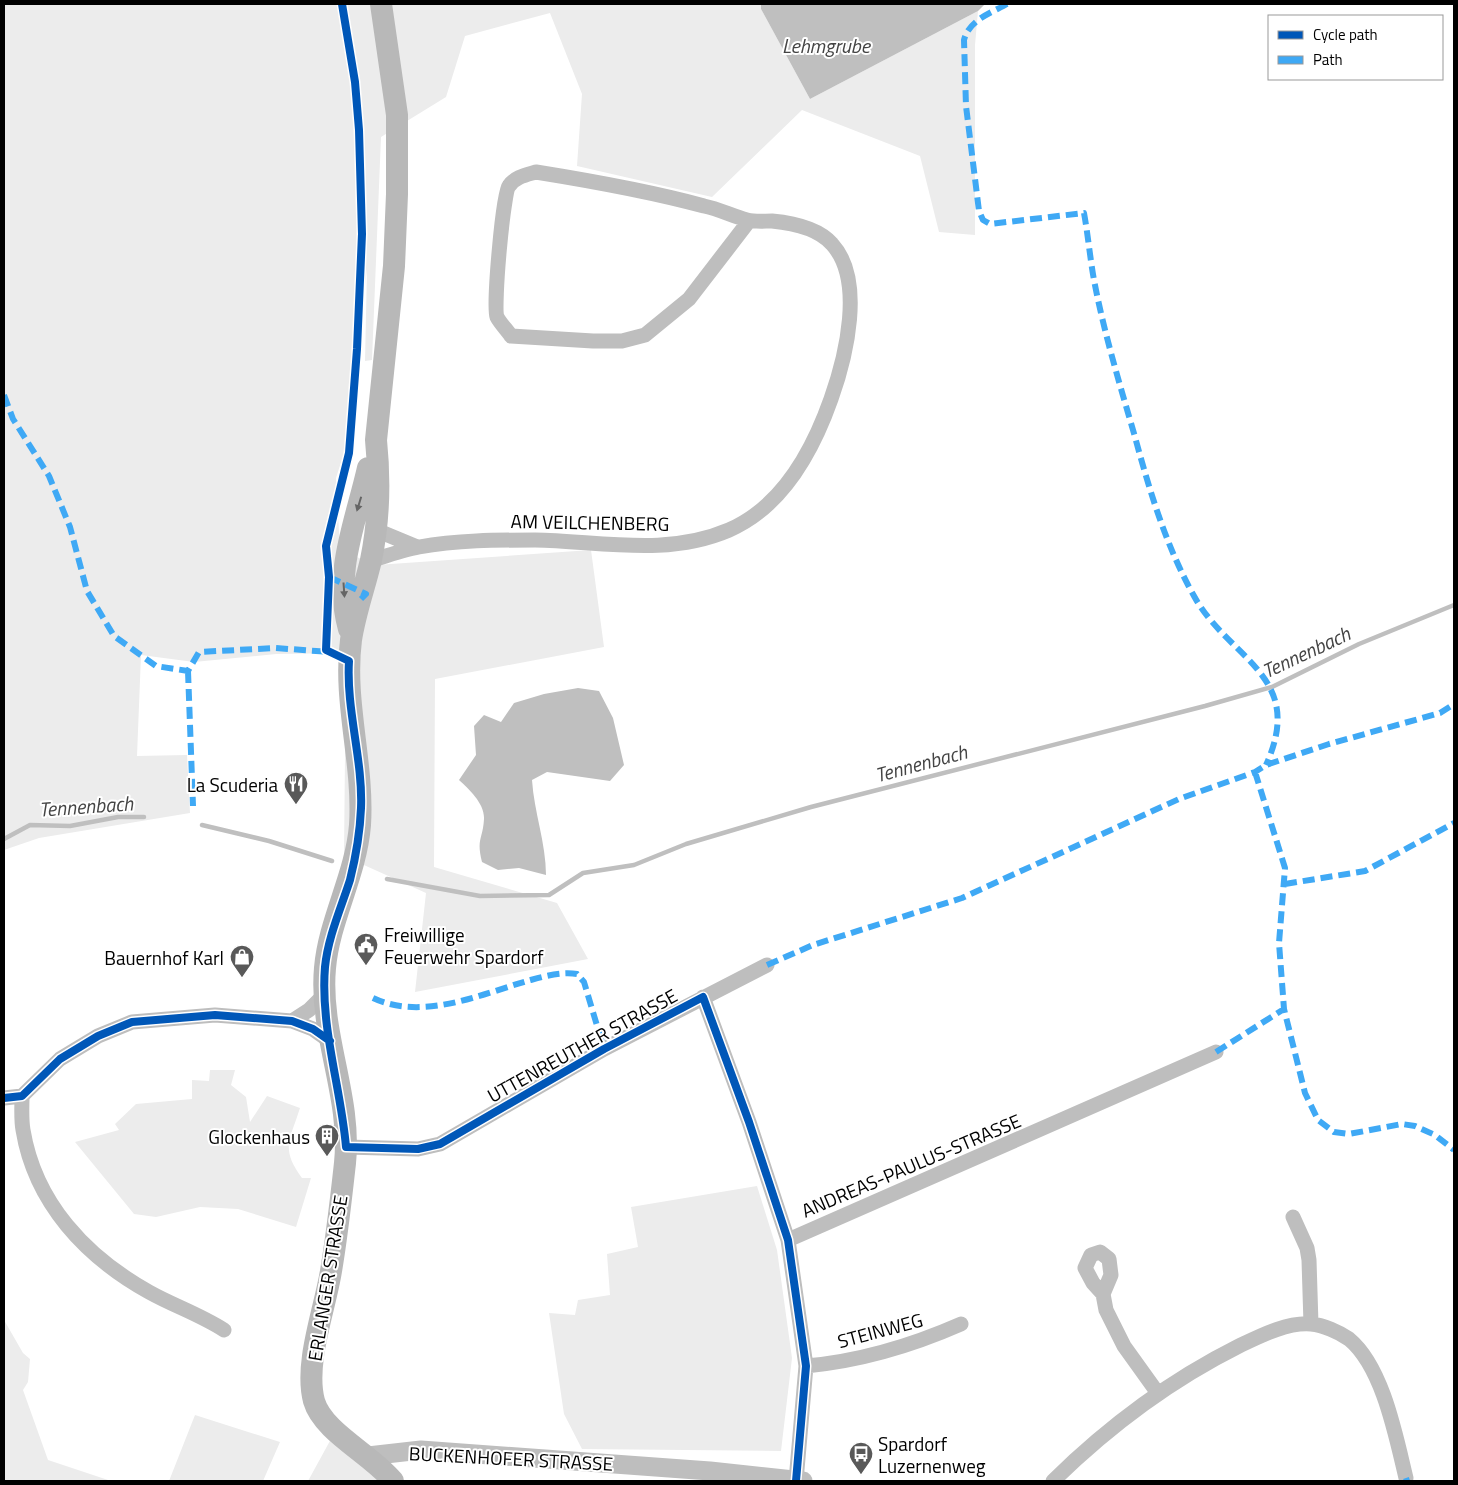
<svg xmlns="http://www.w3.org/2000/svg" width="1458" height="1485" font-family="'Titillium Web',sans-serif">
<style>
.green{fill:#ececec}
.water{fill:#bfbfbf}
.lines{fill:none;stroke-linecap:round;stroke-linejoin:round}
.stream{stroke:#bfbfbf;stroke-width:4.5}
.minor{stroke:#bebebe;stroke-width:15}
.tertiary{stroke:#bebebe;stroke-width:19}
.secondary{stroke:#b8b8b8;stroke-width:22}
.quiet{stroke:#3fa9f5;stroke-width:6;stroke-dasharray:12 6;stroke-linecap:butt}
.cycleway-casing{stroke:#fff;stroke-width:11}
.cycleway{stroke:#0057b8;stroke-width:8}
.oneway{fill:#656565}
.labels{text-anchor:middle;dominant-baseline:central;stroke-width:4;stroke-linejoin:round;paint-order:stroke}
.street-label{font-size:19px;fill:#000;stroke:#fff}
.poi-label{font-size:19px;fill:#000;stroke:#fff;text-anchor:end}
.water-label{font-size:20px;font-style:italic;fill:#444;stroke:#fff}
</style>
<rect width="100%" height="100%" fill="#fff"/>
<path class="green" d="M 4,4 L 761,4 L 761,9 L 810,99 L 978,11 L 975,45 L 975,235 L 939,232 L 920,156 L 802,110 L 712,197 L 577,166 L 582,94 L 550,13 L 465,36 L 446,97 L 381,137 L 372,360 L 365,361 L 367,269 L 344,453 L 336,478 L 341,567 L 357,557 L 363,560 L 362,566 L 591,550 L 604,647 L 435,679 L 434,867 L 557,903 L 588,959 L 415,992 L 426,893 L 344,856 L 346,653 L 276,654 L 194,662 L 141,655 L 137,756 L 187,755 L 190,813 L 39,838 L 4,850 Z
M 210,1070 L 235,1070 L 231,1085 L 246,1097 L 250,1122 L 267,1096 L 300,1108 C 290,1140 280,1148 302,1178 L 311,1178 L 296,1227 L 238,1209 L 200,1207 L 156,1217 L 134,1214 L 75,1142 L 119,1130 L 115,1124 L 136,1104 L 192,1099 L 192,1080 L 209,1081 Z
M 757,1186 L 777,1250 L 792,1358 L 781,1451 L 582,1449 L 564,1414 L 549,1313 L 575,1315 L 578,1300 L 610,1295 L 607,1254 L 638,1247 L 631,1207 Z
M 4,1320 L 23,1353 L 30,1359 L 28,1382 L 23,1390 L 48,1460 L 111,1481 L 4,1481 Z
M 195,1415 L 280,1442 L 263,1481 L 169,1481 Z
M 331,1439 L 380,1481 L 308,1481 Z"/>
<path class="water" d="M 761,4 L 985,4 L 978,11 L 810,99 L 761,9 Z
M 578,688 L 599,691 L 613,718 L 624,765 L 610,781 L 547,772 L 532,780 C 534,812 546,843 546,875 L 519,868 L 498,870 L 482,862 C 476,839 483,839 484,819 C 485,804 469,789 459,780 L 476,755 L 474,726 L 484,715 L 501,722 L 514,703 L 544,694 Z"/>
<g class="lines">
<path class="stream" d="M 202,825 L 269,841 L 332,861
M 4,839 L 30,825 L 70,826 L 118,817 L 144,817
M 387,879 L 480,896 L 549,895 L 583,873 L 634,865 L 686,844 L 811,807 L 1205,706 L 1272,687 L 1359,644 L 1454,605"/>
<path class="minor" d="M 376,530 L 417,547
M 370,561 C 386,556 403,550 419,547 C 457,540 496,540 535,540 C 600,541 666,557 729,530 C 782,507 813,450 831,399 C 846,357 865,280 832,244 C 818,228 793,223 772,221 C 764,221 755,222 747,220 C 732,216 719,209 704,206 C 649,191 592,181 536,172 C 526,175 515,177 509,186 C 503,193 493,307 497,317 C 500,323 507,330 511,336 L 593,341 L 622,341 L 645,335 L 689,299 L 749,221
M 703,997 L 749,1122 L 788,1240 L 806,1366 L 796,1481
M 292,1021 L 309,1010 L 324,995
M 22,1096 C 22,1107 21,1119 23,1130 C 35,1203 86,1257 149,1292 C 174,1306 199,1314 224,1330
M 4,1098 L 22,1096 L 60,1059 L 98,1036 L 132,1022 L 215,1015 L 292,1021 L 313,1029 L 330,1041
M 346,1147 L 418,1149 L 440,1144 L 604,1049 L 767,965
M 1293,1217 L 1307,1248 L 1309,1260 L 1311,1324
M 788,1240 L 1216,1052
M 1103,1294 L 1111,1275 L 1109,1259 L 1100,1252 L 1091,1255 L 1085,1268 L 1093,1283 L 1103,1294 L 1106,1310 L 1124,1346 L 1157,1392
M 806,1366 C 861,1361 911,1346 961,1324
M 1053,1481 C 1109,1426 1169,1381 1239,1346 C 1260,1336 1287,1322 1311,1324 C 1323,1325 1339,1332 1349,1339 C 1383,1367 1396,1437 1406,1478"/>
<path class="tertiary" d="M 368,1456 L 421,1450 L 710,1471 L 803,1481"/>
<path class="secondary" d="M 381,4 L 397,115 L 397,194 L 394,266 L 376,440 C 380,479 379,521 371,560 C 365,586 355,613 351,640 C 343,702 364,763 360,825 C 356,875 329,920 325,968 C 319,1034 352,1097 345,1163 C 341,1199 337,1236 331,1271 C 325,1309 304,1363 314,1401 C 323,1432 371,1454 393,1481
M 349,629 C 333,572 356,522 368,468"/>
<path class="quiet" d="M 1007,4 C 991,13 969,20 964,40 L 966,106 L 979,211 L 983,220 L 990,224 L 1084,213 C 1088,235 1090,258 1094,280 C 1104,333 1120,385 1135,437 C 1150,492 1166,546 1194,596 C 1229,660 1307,675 1266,765
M 4,395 L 13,419 L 49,476 L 70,527 L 87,591 L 114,636 L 156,666 L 188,671 L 199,652 L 276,648 L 330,652
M 329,577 L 366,594 L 361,599
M 188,671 L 193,806
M 1255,772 L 1285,868 L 1279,943 L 1284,1009 L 1305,1093 L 1318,1120 L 1334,1132 L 1349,1134 L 1402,1124 L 1415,1126 L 1435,1135 L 1454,1150
M 1285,884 L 1365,871 L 1454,823
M 767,965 L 813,945 L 962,898 L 1179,799 L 1255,772 L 1266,765 L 1329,744 L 1440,713 L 1454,704
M 373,998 C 422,1021 479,995 527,981 C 542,977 561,971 577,974 L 584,982 L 604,1049
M 1216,1052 L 1284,1009
M 1406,1478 L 1407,1481"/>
<defs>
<path id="cycleway" d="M 342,4 L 355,82 L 359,130 L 362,234 L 357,349 L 349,453 L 326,546 L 329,577 L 326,650 L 349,661 C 346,710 363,760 361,808 C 360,833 356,856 350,880 C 341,908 328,937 325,967 C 320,1027 341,1088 346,1147 L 418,1149 L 440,1144 L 604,1049 L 703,997 L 749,1122 L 788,1240 L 806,1366 L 796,1481
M 4,1098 L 22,1096 L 60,1059 L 98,1036 L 132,1022 L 215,1015 L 292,1021 L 313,1029 L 330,1041"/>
</defs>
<use href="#cycleway" class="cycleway-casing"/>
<use href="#cycleway" class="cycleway"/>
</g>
<defs><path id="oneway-solid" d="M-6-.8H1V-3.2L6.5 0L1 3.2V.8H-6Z" transform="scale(1.25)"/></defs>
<g class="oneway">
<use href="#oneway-solid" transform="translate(359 504) rotate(107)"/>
<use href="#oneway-solid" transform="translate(344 590) rotate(86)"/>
</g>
<defs>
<symbol id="restaurant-pin" viewBox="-11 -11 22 30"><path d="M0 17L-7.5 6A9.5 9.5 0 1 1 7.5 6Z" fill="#595959" stroke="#fff"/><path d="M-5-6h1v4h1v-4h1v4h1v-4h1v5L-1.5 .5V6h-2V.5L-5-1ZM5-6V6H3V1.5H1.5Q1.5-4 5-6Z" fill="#fff"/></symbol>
<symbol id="civic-pin" viewBox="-11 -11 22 30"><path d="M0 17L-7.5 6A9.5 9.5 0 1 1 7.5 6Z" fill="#595959" stroke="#fff"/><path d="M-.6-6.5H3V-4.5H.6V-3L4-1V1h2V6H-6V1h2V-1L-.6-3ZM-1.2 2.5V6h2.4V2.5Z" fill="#fff"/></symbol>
<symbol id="shop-pin" viewBox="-11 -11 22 30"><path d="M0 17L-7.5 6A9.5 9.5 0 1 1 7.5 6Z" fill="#595959" stroke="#fff"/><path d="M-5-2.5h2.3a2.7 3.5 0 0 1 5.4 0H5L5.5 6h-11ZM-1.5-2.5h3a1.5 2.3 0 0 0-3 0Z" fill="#fff"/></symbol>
<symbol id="building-pin" viewBox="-11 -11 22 30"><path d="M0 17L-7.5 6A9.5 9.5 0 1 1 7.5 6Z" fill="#595959" stroke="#fff"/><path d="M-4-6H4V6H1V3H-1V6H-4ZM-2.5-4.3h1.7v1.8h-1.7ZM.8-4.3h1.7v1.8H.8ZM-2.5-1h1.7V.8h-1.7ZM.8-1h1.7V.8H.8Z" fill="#fff"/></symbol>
<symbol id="bus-pin" viewBox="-11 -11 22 30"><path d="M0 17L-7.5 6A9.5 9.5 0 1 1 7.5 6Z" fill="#595959" stroke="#fff"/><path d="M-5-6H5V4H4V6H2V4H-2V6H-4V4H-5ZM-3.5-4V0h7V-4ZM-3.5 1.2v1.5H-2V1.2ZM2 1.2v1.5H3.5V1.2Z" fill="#fff"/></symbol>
</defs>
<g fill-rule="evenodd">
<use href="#restaurant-pin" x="282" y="770" width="28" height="38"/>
<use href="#civic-pin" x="352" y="931" width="28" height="38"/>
<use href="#shop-pin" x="228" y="943" width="28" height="38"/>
<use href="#building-pin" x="313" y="1122" width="28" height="38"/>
<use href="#bus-pin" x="847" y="1440" width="28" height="38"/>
</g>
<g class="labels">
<g class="street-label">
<text transform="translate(590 522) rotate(1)">AM VEILCHENBERG</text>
<text transform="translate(582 1045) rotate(-29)">UTTENREUTHER STRASSE</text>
<text transform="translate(911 1165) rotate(-23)">ANDREAS-PAULUS-STRASSE</text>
<text transform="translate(327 1278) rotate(-81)">ERLANGER STRASSE</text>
<text transform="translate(880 1330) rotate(-15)">STEINWEG</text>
<text transform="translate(511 1458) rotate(3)">BUCKENHOFER STRASSE</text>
</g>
<g class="poi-label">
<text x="278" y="784">La Scuderia</text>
<text x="384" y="934" text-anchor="start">Freiwillige<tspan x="384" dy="22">Feuerwehr Spardorf</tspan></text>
<text x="224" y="957">Bauernhof Karl</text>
<text x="310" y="1136">Glockenhaus</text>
<text x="878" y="1443" text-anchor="start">Spardorf<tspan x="878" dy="22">Luzernenweg</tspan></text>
</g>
<g class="water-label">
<text x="826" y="45">Lehmgrube</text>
<text transform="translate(1306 652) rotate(-25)">Tennenbach</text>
<text transform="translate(921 763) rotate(-15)">Tennenbach</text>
<text transform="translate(86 806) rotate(-4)">Tennenbach</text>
</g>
</g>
<rect width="1458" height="1485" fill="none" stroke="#000000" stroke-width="10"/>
<rect x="1268" y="15" width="175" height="65" fill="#ffffff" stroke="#999999"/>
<rect x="1278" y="31" width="25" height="8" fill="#0057b8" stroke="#999999"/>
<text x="1313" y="40" font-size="15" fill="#000000">Cycle path</text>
<rect x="1278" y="56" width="25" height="8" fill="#3fa9f5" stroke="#999999"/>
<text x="1313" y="65" font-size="15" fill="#000000">Path</text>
</svg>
